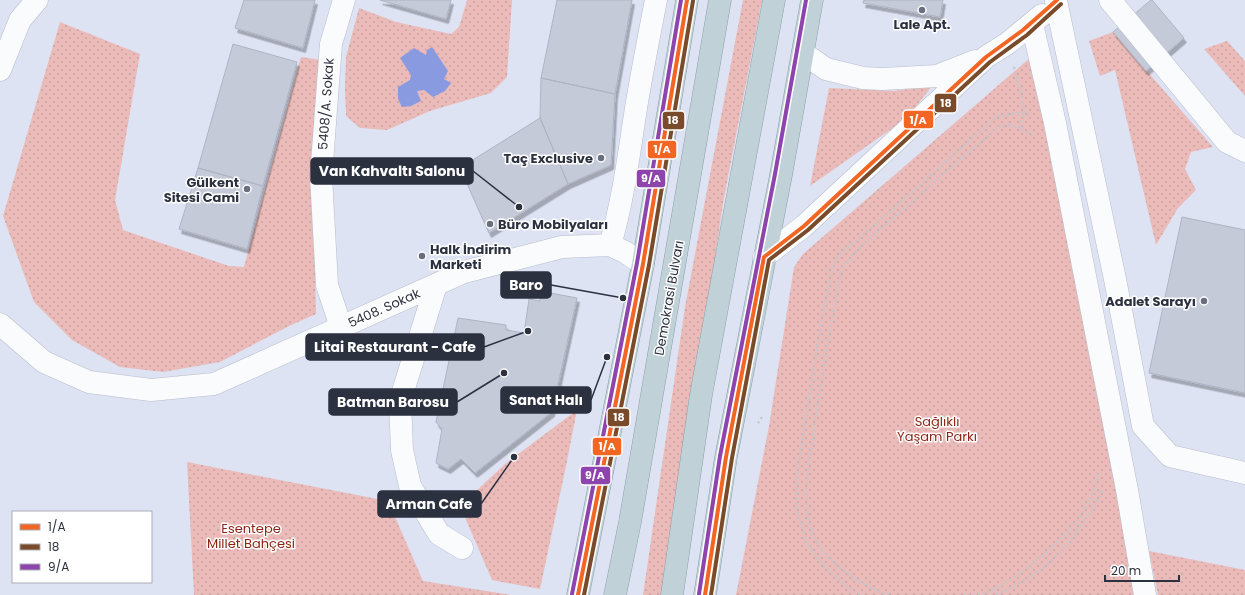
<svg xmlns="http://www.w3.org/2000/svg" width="1245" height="595" font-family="Poppins,sans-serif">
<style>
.grass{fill:url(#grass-dots)}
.water{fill:#899ae1}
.building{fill:#c5cad9;stroke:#afb3c2;filter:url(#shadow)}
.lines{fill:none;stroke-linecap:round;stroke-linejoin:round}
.minor-casing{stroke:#b8bccb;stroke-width:23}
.highway-casing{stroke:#8ca0ac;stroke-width:23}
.path{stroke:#c3c6cc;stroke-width:2.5;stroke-dasharray:2 3;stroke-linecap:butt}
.minor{stroke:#fafbfd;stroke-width:22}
.highway{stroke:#c0d2d7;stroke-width:22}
.bus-1-casing{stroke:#fff;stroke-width:7}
.bus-2-casing{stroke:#fff;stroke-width:7}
.bus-3-casing{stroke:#fff;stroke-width:7}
.bus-1{stroke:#f26522;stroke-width:4}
.bus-2{stroke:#7a4b2a;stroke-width:4}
.bus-3{stroke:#8e44ad;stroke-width:4}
.poi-dot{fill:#6a6f7f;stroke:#fff;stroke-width:1.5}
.labels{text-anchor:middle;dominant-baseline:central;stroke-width:3;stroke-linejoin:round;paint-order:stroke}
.poi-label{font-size:13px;font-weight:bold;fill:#2c3140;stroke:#fff;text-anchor:end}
.street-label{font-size:13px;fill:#2c3140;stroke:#fff}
.park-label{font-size:13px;fill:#8c2514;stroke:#fff}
.leader{fill:none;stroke:#2c3140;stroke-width:1.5}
.callout-dot{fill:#2c3140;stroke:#fff;stroke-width:1.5}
.callout{fill:#2c3140;stroke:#2c3140;stroke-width:1.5}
.callout-label{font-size:14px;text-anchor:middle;font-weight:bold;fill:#fff}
.line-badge{stroke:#fff;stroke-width:1.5}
.badge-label{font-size:11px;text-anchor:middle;font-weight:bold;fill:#fff}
</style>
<defs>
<pattern id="grass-dots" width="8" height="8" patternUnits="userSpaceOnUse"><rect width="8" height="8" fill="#eabbb9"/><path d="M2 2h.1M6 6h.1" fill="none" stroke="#c9a1a0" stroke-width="1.8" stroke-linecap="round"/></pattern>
<filter id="shadow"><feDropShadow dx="2.5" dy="4.5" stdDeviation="0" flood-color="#0004"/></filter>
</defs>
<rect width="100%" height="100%" fill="#dee3f4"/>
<path class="grass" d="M 467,0 L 512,0 L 507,77 L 491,93 L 430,111 L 387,130 L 360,128 L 346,116 L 345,88 L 346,57 L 359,8 L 396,22 L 451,34 L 459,27 Z
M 743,0 L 762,0 L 723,203 L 675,535 L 664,595 L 643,595 L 685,307 Z
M 60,22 L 140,54 L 115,200 L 123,230 L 229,266 L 244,267 L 301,57 L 321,60 L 314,116 L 314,229 L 316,314 L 289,326 L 220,362 L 163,372 L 120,367 L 72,340 L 34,302 L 3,216 Z
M 1113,32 L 1213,147 L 1191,152 L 1185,169 L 1196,190 L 1178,208 L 1156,245 L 1115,70 L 1100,76 L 1089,41 Z
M 1227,41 L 1245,61 L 1245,96 L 1204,49 Z
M 1031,57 L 1092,349 L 1136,595 L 736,595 L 769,426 L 794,267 L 803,254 Z
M 932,86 L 907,118 L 810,186 L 829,88 L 894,91 Z
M 577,410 L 566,466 L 540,589 L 492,580 L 460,506 L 505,464 Z
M 187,462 L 388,501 L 423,581 L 511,595 L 194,595 Z
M 1149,551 L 1245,570 L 1245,595 L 1158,595 Z"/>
<path class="water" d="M 432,47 L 448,71 L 444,79 L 451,83 L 445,91 L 433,97 L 424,90 L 417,91 L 421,101 L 411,106 L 402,107 L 398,99 L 398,87 L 410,80 L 411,75 L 400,58 L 414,48 L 426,55 L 427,50 Z"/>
<path class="building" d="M 244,0 L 315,0 L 303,48 L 235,28 Z
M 380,0 L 451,0 L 446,19 Z
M 557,0 L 632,0 L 615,94 L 541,78 Z
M 864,0 L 943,0 L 940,17 L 863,3 Z
M 1151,0 L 1152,0 L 1184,38 L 1146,71 L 1113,32 Z
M 233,44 L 297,62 L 263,186 L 198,168 Z
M 541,78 L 615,94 L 611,165 L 568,184 L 540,118 Z
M 540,118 L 568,184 L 489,233 L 460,168 Z
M 198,168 L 263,186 L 247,249 L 179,229 Z
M 1182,217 L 1245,230 L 1245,393 L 1149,373 Z
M 540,291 L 577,298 L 552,412 L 475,473 L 461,459 L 448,469 L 436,463 L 442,429 L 436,422 L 458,318 L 506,325 L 506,330 L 524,333 L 529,299 L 540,301 Z"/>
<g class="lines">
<defs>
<path id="minor" d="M 1110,0 L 1227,142 L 1245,151
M 1056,1 L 1115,279 L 1143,426 L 1170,456 L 1245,473
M 1032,24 L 1055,123 L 1127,490 L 1145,595
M 803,53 L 826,69 L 863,78 L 882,79 L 937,76 L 975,61
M 0,70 L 20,20 L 37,0
M 610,245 C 623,201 629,154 636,108 C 642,72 649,36 656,0
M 764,257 L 804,226 L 986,57 L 1008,43 L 1042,15
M 436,285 L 400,401 L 402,450 L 410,486 L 439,534 L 462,548
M 0,324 L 44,362 L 89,382 L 151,390 L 214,384 L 464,272 L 562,247 L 610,245 L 625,252 L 643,264
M 341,327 L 327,285 L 321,176 L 331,44 L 344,0"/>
<path id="highway" d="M 578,595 L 643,264 L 687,0
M 615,595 L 630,522 L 720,0
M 672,595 L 701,395 L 774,0
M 705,595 L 726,457 L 781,175 L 812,0"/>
</defs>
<use href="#minor" class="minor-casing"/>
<use href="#highway" class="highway-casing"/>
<path class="path" d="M 1014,67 L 1022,96 L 1024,114 L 1020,128
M 758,423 L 762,417
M 860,595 L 844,584 L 824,566 L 808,545 L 799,518 L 796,503 L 798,468 L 822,318 L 832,271 L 836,259 L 842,252 L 875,225 L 997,116 L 1018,113 L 1029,115
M 889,595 C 861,586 819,559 811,529 C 802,497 809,462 814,430 C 821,380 830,330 839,280 L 843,267 L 855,252 L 972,149 L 999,127 L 1009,125 L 1020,128 L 1031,135 L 1032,137
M 963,595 C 969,595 975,595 981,594 C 1008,588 1065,540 1080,517 C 1087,507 1097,486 1098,474
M 996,595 C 1020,584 1046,569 1064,548 C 1070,541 1075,533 1081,526 C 1090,514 1098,503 1102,488"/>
<use href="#minor" class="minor"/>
<use href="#highway" class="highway"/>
<defs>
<path id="bus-1" d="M 578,595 L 643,264 L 687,0
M 705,595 L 726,457 L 764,257 L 804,226 L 986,57 L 1023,30 L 1057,0"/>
<path id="bus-2" d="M 584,595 L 649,265 L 693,1
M 711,595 L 732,458 L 769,260 L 808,230 L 990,62 L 1027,35 L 1061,4"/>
<path id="bus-3" d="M 572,594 L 637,263 L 681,0
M 699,594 L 720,456 L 775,174 L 806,0"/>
</defs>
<use href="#bus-1" class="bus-1-casing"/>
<use href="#bus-2" class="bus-2-casing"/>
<use href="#bus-3" class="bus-3-casing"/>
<use href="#bus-1" class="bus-1"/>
<use href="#bus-2" class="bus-2"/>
<use href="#bus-3" class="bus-3"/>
</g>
<g class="poi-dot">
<circle cx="922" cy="10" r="4"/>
<circle cx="601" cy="158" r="4"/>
<circle cx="247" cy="189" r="4"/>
<circle cx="490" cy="224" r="4"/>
<circle cx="422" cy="256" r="4"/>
<circle cx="1204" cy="301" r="4"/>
</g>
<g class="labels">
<g class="poi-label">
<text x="922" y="24" text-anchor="middle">Lale Apt.</text>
<text x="593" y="158">Taç Exclusive</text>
<text x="239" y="182">Gülkent<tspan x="239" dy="15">Sitesi Cami</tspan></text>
<text x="498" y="224" text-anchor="start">Büro Mobilyaları</text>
<text x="430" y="249" text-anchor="start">Halk İndirim<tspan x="430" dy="15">Marketi</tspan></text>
<text x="1196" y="301">Adalet Sarayı</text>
</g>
<g class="street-label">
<text transform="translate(326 104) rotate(-86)">5408/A. Sokak</text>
<text transform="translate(669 298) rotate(-80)">Demokrasi Bulvarı</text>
<text transform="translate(384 308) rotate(-24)">5408. Sokak</text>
</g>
<g class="park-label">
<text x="937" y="421">Sağlıklı<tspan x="937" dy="15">Yaşam Parkı</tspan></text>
<text x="251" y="528">Esentepe<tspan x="251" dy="15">Millet Bahçesi</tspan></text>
</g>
</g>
<path class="leader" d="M519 207L473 171M623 298L551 285M528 331L484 347M607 357L591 400M504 373L457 402M514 457L481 504"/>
<g class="callout-dot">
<circle cx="519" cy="207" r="4"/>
<circle cx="623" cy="298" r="4"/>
<circle cx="528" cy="331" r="4"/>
<circle cx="607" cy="357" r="4"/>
<circle cx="504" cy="373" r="4"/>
<circle cx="514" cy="457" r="4"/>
</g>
<g class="callout">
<rect x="311" y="158" width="162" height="26" rx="4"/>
<rect x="501" y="272" width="50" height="26" rx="4"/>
<rect x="306" y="334" width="178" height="26" rx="4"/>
<rect x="501" y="387" width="90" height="26" rx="4"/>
<rect x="329" y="389" width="128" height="26" rx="4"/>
<rect x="378" y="491" width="103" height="26" rx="4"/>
</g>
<g class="callout-label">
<text x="392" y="176">Van Kahvaltı Salonu</text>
<text x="526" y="290">Baro</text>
<text x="395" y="352">Litai Restaurant - Cafe</text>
<text x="546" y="405">Sanat Halı</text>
<text x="393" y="407">Batman Barosu</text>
<text x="429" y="509">Arman Cafe</text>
</g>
<g class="line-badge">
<rect x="934" y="93" width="23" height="20" rx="4" fill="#7a4b2a"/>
<rect x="903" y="110" width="31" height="19" rx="4" fill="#f26522"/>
<rect x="662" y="111" width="23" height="19" rx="4" fill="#7a4b2a"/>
<rect x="647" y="140" width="30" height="19" rx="4" fill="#f26522"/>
<rect x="636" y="169" width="30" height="19" rx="4" fill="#8e44ad"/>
<rect x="607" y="408" width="23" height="19" rx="4" fill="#7a4b2a"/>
<rect x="592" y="437" width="30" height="19" rx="4" fill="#f26522"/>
<rect x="580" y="466" width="31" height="19" rx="4" fill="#8e44ad"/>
</g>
<g class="badge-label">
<text x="946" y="107">18</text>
<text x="918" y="124">1/A</text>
<text x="673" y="124">18</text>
<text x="662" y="153">1/A</text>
<text x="651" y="182">9/A</text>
<text x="619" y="421">18</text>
<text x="607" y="450">1/A</text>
<text x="595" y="479">9/A</text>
</g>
<rect x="12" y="511" width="140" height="72" fill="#ffffff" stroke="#abadb3"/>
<rect x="20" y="524" width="20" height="6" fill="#f26522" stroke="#abadb3"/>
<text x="48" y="531" font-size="12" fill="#2c3140">1/A</text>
<rect x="20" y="544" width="20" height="6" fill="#7a4b2a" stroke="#abadb3"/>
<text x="48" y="551" font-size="12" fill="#2c3140">18</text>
<rect x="20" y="564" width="20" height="6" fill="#8e44ad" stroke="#abadb3"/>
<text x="48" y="571" font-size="12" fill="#2c3140">9/A</text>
<path d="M1105 575v6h74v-6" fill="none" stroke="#2c3140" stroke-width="2"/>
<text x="1111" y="575" font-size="12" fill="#2c3140" stroke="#ffffff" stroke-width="3" paint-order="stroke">20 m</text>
</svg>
